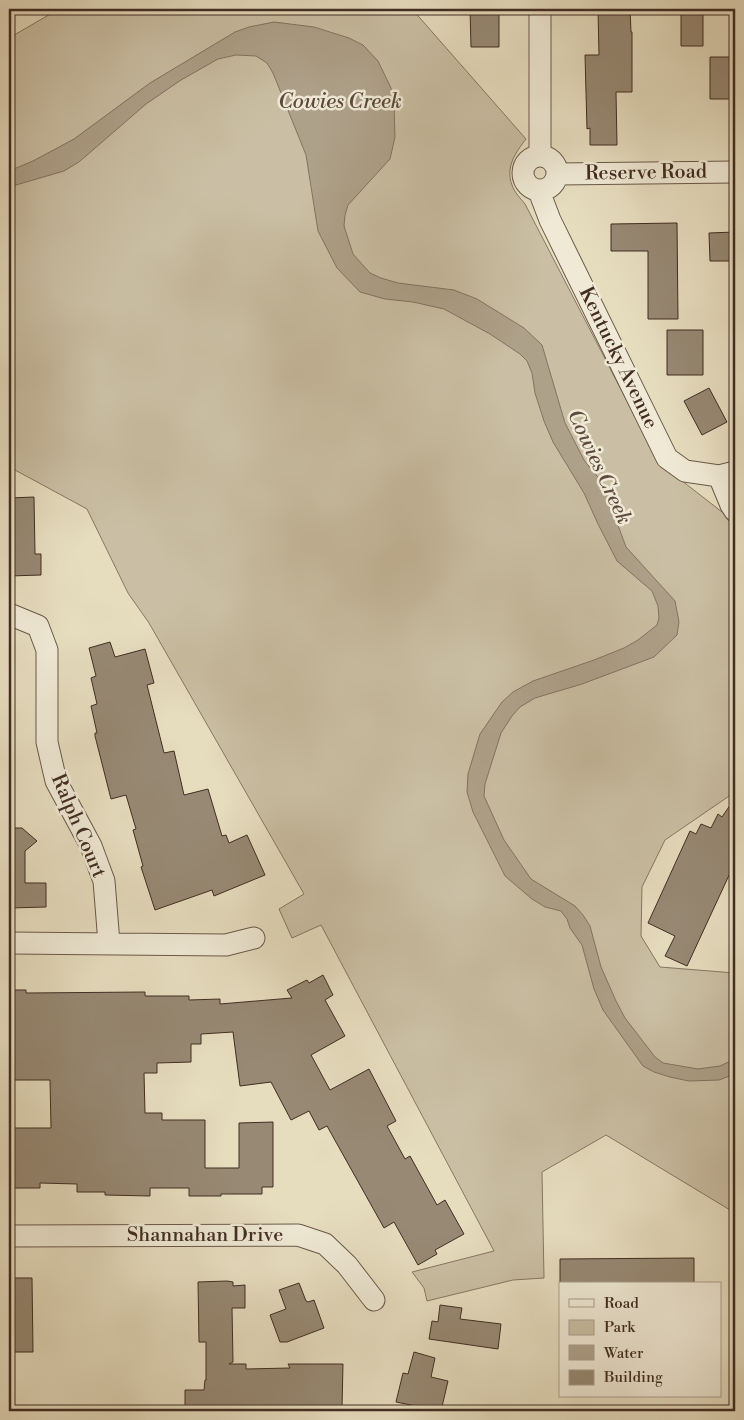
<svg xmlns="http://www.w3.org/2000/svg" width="744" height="1420" font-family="'Libre Bodoni',serif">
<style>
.green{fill:#cabfa4;stroke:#867664}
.water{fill:#aea18a;stroke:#837361}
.building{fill:#978974;stroke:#422d23}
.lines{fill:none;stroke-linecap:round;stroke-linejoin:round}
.minor-casing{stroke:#6b594a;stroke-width:23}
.minor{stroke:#efe9d5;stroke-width:21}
.labels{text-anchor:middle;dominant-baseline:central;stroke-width:5;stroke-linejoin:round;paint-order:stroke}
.street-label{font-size:20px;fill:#422d23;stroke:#efe9d5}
.water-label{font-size:21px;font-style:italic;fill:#5d4a3d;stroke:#efe9d5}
</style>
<rect width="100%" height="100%" fill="#e6ddbf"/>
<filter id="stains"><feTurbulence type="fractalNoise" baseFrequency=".004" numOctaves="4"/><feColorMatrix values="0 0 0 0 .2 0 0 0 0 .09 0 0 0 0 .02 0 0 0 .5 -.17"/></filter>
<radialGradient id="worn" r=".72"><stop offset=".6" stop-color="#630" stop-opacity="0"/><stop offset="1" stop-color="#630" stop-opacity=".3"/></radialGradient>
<path class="green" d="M 59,9 L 412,9 L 526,139 C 516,152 505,167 512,185 C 514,192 521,199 525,204 L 659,463 L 735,522 L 735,792 L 665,840 L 642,887 L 641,936 L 660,967 L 735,973 L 735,1213 L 606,1135 L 542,1172 L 544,1278 L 513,1280 L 427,1301 L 424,1288 L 412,1272 L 494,1251 L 321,925 L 292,938 L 279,909 L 304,894 L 149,623 L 128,593 L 87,509 L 15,470 L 9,469 L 9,38 Z"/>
<path class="water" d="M 274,22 L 314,27 L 349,38 L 363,45 L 378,61 L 391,88 L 394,102 L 395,137 L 390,159 L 348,205 L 345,215 L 344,226 L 353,254 L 370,273 L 381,278 L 398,283 L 454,290 L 477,299 L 524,328 L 542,345 L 565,423 L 584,460 L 602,482 L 626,547 L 675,601 L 679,622 L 677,635 L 654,657 L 582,684 L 535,698 L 520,707 L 512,716 L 501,733 L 485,784 L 484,796 L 504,840 L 531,879 L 575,906 L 583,915 L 590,926 L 601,967 L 616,1001 L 625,1018 L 655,1057 L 663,1063 L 698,1069 L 720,1066 L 735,1059 L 735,1074 L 719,1080 L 689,1081 L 670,1077 L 654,1072 L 643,1066 L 603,1010 L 594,989 L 582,945 L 570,928 L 567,919 L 561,911 L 545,907 L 532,899 L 505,876 L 473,812 L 467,792 L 468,774 L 480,734 L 502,702 L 513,692 L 533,681 L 594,660 L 624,648 L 638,640 L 657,625 L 659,618 L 658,606 L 652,591 L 617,561 L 598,524 L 584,493 L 553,442 L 544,421 L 535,393 L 532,373 L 527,361 L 520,354 L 490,334 L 444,309 L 413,302 L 385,299 L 360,292 L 337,268 L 318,231 L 306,155 L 273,73 L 267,63 L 256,56 L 236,55 L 218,59 L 181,80 L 146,104 L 79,162 L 64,171 L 9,187 L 9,171 L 33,161 L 74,139 L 150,83 L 235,32 L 249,27 Z"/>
<path class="building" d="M 470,9 L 499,9 L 499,47 L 471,47 Z
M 598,9 L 630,9 L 631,32 L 632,32 L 632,92 L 616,92 L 617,145 L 590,145 L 590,128 L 587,129 L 585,55 L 599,55 Z
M 681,9 L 703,9 L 703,46 L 681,46 Z
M 710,57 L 735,57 L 735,99 L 710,99 Z
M 677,223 L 678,319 L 648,319 L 648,251 L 611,251 L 611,224 Z
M 735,232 L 735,261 L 710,261 L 709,233 Z
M 667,330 L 703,330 L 703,375 L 667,375 Z
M 709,388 L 727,422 L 702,435 L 684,401 Z
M 34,497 L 35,554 L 41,554 L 41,575 L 9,576 L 9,498 Z
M 110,642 L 115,657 L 145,649 L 154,683 L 147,685 L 164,753 L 174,751 L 184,795 L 208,789 L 222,836 L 226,835 L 229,843 L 247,835 L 265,875 L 214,896 L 212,890 L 155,910 L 141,867 L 143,866 L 133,830 L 136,829 L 126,795 L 111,799 L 95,736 L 95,733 L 97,733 L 91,706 L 97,704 L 91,678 L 96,676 L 89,648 Z
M 735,798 L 735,873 L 731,871 L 687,966 L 665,956 L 675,936 L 648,923 L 690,831 L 696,834 L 701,824 L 711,828 L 718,814 L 722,817 Z
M 9,828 L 22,828 L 37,841 L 25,851 L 25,883 L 46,883 L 46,907 L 9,908 Z
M 323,975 L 333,995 L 325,1000 L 345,1036 L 311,1055 L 330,1090 L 369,1069 L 396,1121 L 387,1126 L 405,1159 L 410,1156 L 437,1205 L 445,1200 L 464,1234 L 435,1250 L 437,1254 L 418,1265 L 394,1222 L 384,1228 L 327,1126 L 319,1130 L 309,1111 L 291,1120 L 271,1082 L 240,1086 L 233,1032 L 201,1034 L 201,1044 L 191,1044 L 191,1062 L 157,1063 L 157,1073 L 144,1073 L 145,1113 L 162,1113 L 162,1120 L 205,1120 L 205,1168 L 239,1168 L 239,1123 L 273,1122 L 273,1187 L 262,1187 L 262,1194 L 221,1194 L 221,1196 L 189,1196 L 189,1188 L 150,1188 L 150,1196 L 105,1195 L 105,1192 L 77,1192 L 77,1184 L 40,1183 L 40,1188 L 9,1188 L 9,1128 L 51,1128 L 50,1080 L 9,1080 L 9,990 L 26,990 L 26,993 L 145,992 L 145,996 L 189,996 L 189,1000 L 220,999 L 220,1004 L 292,998 L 287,990 L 307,980 L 309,983 Z
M 694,1258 L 694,1284 L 560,1284 L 560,1259 Z
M 9,1278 L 32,1278 L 33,1352 L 9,1352 Z
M 227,1281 L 233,1282 L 233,1286 L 245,1285 L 245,1308 L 232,1308 L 233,1362 L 229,1364 L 246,1364 L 246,1369 L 290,1368 L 288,1364 L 343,1364 L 342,1407 L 244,1407 L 244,1411 L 185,1411 L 185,1390 L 204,1390 L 205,1380 L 206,1380 L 206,1342 L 199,1342 L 198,1282 Z
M 299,1283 L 306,1301 L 308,1302 L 314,1300 L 324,1328 L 287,1342 L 280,1342 L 270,1315 L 286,1309 L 279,1290 Z
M 440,1305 L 462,1308 L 460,1319 L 501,1324 L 498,1349 L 429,1339 L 432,1321 L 438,1322 Z
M 414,1352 L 435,1358 L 431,1377 L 448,1381 L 441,1411 L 396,1402 L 403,1373 L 408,1374 Z"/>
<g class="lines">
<defs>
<path id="minor" d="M 540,9 L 540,156
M523 173a17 17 0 1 1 34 0a17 17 0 1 1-34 0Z
M 558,174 L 735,172
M 539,191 L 550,220 L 667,458 L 685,471 L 719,476 L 735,472
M 719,476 L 731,505 L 735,511
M 9,614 L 38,626 L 47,650 L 47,742 L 56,781 L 91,846 L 104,881 L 109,943
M 9,943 L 226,945 L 254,938
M 9,1236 L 298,1235 L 325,1244 L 347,1265 L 374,1300"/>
</defs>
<use href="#minor" class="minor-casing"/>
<use href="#minor" class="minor"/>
</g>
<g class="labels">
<g class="street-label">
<text transform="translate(646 173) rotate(-1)">Reserve Road</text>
<text transform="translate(618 358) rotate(64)">Kentucky Avenue</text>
<text transform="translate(78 826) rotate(67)">Ralph Court</text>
<text x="205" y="1235">Shannahan Drive</text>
</g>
<g class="water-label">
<text x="340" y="102">Cowies Creek</text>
<text transform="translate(599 467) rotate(65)">Cowies Creek</text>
</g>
</g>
<rect width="744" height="1420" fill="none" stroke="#e6ddbf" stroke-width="30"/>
<rect x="10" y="10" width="724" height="1400" fill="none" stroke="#422d23" stroke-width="2.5"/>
<rect x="15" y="15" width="714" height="1390" fill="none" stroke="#422d23"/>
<rect x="559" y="1282" width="162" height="115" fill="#efe9d5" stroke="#aa9e8e"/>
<rect x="569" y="1299" width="25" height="8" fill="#efe9d5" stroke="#aa9e8e"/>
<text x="604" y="1308" font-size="15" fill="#422d23">Road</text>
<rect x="569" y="1320" width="25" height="15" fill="#cabfa4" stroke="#aa9e8e"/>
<text x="604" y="1332" font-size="15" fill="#422d23">Park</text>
<rect x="569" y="1345" width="25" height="15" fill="#aea18a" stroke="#aa9e8e"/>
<text x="604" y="1358" font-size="15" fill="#422d23">Water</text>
<rect x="569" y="1370" width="25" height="15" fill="#978974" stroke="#aa9e8e"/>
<text x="604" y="1382" font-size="15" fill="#422d23">Building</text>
<rect width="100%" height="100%" filter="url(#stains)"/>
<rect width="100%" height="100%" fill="url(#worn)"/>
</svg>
